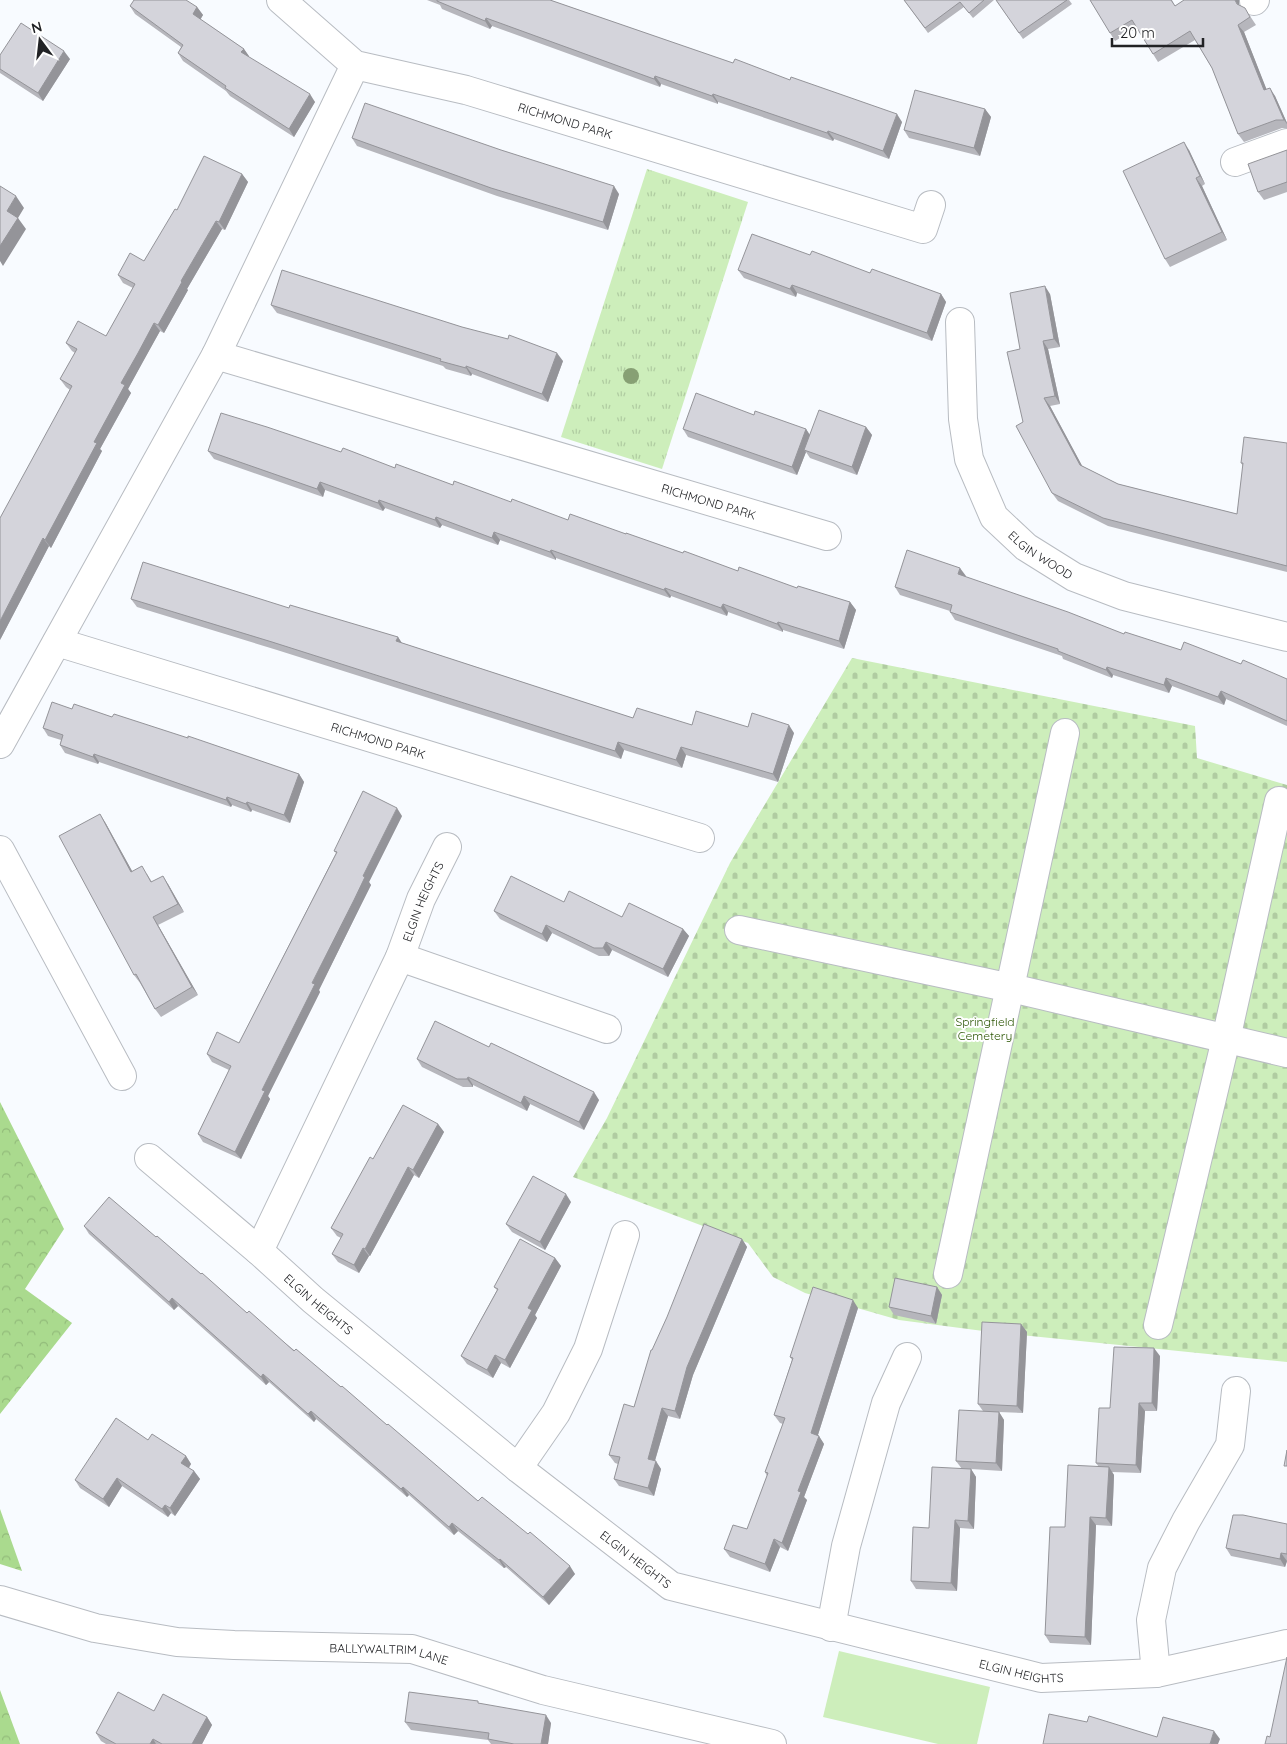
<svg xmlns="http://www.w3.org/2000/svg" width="1287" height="1744" font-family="Quicksand,sans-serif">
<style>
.grass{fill:url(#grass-tufts)}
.forest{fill:url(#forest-crowns)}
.cemetery{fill:url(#cemetery-stones)}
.park{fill:#cdeebb}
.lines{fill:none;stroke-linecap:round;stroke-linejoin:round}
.minor-casing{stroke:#b8bcc2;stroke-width:30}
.minor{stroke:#fff;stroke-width:28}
.tree{fill:#87a074}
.wall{fill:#b6b6bc}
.shaded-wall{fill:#949499}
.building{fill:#d4d4db;stroke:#949499}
.labels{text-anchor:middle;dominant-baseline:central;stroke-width:4;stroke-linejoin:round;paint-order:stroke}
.street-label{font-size:12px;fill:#212225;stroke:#fff}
.park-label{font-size:12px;fill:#2b5503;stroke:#fff}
</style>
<defs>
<pattern id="grass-tufts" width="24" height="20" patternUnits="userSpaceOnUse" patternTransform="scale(1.25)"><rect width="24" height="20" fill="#cdeebb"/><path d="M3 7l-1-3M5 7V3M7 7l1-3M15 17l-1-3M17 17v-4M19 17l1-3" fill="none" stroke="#b0cca1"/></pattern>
<pattern id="forest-crowns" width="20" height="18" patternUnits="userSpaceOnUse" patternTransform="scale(1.25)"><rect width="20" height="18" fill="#aada8e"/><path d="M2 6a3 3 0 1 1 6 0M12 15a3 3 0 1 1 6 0" fill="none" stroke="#92bb7a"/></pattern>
<pattern id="cemetery-stones" width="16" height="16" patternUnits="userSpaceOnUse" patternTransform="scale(1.25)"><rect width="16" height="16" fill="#cdeebb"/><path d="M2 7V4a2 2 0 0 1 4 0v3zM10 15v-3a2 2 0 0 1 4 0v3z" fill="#b0cca1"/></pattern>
</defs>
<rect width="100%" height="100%" fill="#f8fbff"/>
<path class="grass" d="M 647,169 L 748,202 L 662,469 L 561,437 Z"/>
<path class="forest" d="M 0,1102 L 64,1229 L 25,1289 L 72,1323 L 0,1414 Z
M 0,1509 L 22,1571 L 0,1564 Z
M 0,1690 L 20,1744 L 0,1744 Z"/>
<path class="cemetery" d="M 852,658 L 1195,726 L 1197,758 L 1287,785 L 1287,1362 L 991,1332 L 899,1320 L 805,1293 L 773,1277 L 748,1243 L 573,1177 L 607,1118 L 730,863 Z"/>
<path class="park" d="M 839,1651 L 990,1687 L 977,1744 L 938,1744 L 823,1717 Z"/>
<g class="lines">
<defs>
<g id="minor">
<path id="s1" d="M 281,0 L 355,65 L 466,90 L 923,229 L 931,205"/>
<path d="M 1254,1 L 1255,0"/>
<path d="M 1235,162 L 1287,143"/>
<path id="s2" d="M 960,322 L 963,419 L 969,459 L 994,517 L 1026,547 L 1074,577 L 1124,596 L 1287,637"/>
<path id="s3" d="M 216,355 L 827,536"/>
<path id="s4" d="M 57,642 L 700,838"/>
<path d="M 0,744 L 216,355 L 355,65"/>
<path d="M 0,850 L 122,1076"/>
<path d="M 739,930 L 1011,988 L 1287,1053"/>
<path d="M 400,957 L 607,1029"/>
<path id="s5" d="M 149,1158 L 259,1251 L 313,1300 L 518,1468 L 671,1586 L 1041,1678 L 1156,1673 L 1287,1644"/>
<path id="s6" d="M 259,1251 L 400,957 L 421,899 L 447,847"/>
<path d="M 948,1274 L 1065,733"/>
<path d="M 1158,1325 L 1226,1039 L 1279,801"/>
<path d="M 518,1468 L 556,1413 L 588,1349 L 625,1235"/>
<path id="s7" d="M 0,1600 L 95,1628 L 177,1642 L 234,1645 L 412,1649 L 543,1690 L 772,1744"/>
<path d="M 831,1627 L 846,1546 L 886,1403 L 907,1357"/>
<path d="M 1156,1673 L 1151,1620 L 1162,1568 L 1186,1521 L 1230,1445 L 1236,1391"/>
</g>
</defs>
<use href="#minor" class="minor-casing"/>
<use href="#minor" class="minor"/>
</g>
<circle class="tree" cx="631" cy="376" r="8"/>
<path class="wall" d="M 427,0 L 550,0 L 902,122 L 889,159 L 834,139 L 833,141 L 718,102 L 718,104 L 661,84 L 660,87 L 492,26 L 490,29 L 442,9 L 440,5 Z
M 904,0 L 994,0 L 973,18 L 964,7 L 928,33 Z
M 996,0 L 1069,0 L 1072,4 L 1023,39 Z
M 1090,0 L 1172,0 L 1175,6 L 1184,0 L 1239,0 L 1239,5 L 1250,16 L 1256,25 L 1244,32 L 1266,89 L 1275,96 L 1287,123 L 1287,128 L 1282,128 L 1244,142 L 1238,134 L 1212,68 L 1195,40 L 1158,62 L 1137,28 L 1115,41 Z
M 130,6 L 197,7 L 203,15 L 200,19 L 244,49 L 249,57 L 315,102 L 294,137 L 230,96 L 226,91 L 183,61 L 178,53 L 181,47 L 135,14 Z
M 0,55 L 70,59 L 43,101 L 0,73 Z
M 985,109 L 991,117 L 980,156 L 909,138 L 904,130 Z
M 352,138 L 619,194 L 608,230 L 497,196 L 357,146 Z
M 1189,150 L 1205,184 L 1202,186 L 1227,240 L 1170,267 L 1165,259 Z
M 1287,150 L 1287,192 L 1264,200 L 1258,192 Z
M 242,174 L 248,182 L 225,230 L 222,229 L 187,289 L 188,290 L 164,333 L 160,331 L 143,361 L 128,389 L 131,393 L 100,449 L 102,451 L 51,548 L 49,546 L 0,640 L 70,390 L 66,387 L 60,379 L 75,353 L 72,351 L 66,343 L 106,336 L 133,288 L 123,283 L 118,275 L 144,261 L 177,210 Z
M 810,255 L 941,294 L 946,302 L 932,341 L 797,293 L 796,297 L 744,278 L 738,270 Z
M 1050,294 L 1060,347 L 1048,349 L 1060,404 L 1050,406 L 1082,466 L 1118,484 L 1237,514 L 1243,466 L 1241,463 L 1287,443 L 1287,572 L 1108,526 L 1058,501 L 1052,493 L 1023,422 L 1020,349 Z
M 271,305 L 563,361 L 548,402 L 472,374 L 471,376 L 446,369 L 443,366 L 277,313 Z
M 754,415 L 806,429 L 810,435 L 866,427 L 872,435 L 857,475 L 810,458 L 806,452 L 797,475 L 688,437 L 683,429 Z
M 208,451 L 341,452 L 453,485 L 568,520 L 626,534 L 738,571 L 797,588 L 850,602 L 856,610 L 844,649 L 783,630 L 783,632 L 728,612 L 727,616 L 671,596 L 670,598 L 556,558 L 556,560 L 500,540 L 498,545 L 442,525 L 440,528 L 385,508 L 383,511 L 325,490 L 323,497 L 214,459 Z
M 966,576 L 965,577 L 1124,634 L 1181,650 L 1241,664 L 1287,679 L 1287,726 L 1226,699 L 1224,705 L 1172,686 L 1169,693 L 1113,675 L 1112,678 L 1063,659 L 1062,656 L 955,620 L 950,612 L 950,611 L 900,595 L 895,587 Z
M 131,599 L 289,608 L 398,637 L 402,643 L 633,718 L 692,725 L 748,727 L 794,733 L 778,782 L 686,755 L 682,768 L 624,750 L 621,759 L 277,650 L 137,607 Z
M 72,709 L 112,717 L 299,774 L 304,782 L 290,823 L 252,810 L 251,812 L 232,805 L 231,807 L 99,762 L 98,764 L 65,753 L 60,745 L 61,740 L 48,736 L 43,728 Z
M 402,816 L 369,882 L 371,885 L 360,907 L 319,990 L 320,992 L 268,1096 L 270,1099 L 241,1159 L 203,1142 L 198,1134 L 229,1070 L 212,1062 L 207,1054 L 239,1043 L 336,853 L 334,851 Z
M 105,822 L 132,871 L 147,874 L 152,882 L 168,884 L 184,912 L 158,925 L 198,995 L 161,1017 L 155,1009 L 140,983 L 134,975 Z
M 564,902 L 622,917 L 683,929 L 689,936 L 668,977 L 612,950 L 609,956 L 599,956 L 552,933 L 547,942 L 500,919 L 494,911 Z
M 489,1047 L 599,1100 L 584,1130 L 530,1104 L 527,1111 L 473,1085 L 473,1087 L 463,1087 L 422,1067 L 417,1059 Z
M 438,1124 L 444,1132 L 419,1178 L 414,1175 L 370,1256 L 369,1256 L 359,1273 L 338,1262 L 332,1254 L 341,1238 L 337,1236 L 331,1228 L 373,1159 Z
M 571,1202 L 545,1250 L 512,1232 L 506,1224 Z
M 84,1226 L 156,1237 L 247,1313 L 341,1387 L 478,1501 L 575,1574 L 549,1605 L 506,1567 L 504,1568 L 458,1531 L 454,1535 L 409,1495 L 407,1497 L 316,1419 L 314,1422 L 269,1382 L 266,1385 L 178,1306 L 174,1310 L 89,1234 Z
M 742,1239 L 747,1247 L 693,1375 L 680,1419 L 668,1416 L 655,1461 L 661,1469 L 654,1496 L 619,1486 L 614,1479 L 618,1464 L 615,1463 L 609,1455 L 634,1407 L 652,1350 Z
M 555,1258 L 561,1266 L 535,1315 L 537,1318 L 510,1368 L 501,1363 L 493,1378 L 467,1364 L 461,1356 L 497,1290 L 494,1287 Z
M 937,1287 L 942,1295 L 936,1324 L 894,1315 L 889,1307 Z
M 858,1308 L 818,1435 L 824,1444 L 804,1497 L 807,1500 L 788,1551 L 780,1547 L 770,1572 L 730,1557 L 724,1549 L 747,1529 L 767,1476 L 765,1472 L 783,1424 L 780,1423 L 774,1415 L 792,1360 L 790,1357 Z
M 1021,1324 L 1027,1332 L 1023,1413 L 999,1412 L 1004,1420 L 1002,1471 L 971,1469 L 976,1477 L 974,1529 L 960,1528 L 957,1591 L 916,1589 L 911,1581 L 929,1528 L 962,1469 L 956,1461 L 983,1411 L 978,1404 Z
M 1160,1356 L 1157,1411 L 1145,1411 L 1141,1473 L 1112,1472 L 1114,1475 L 1112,1526 L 1096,1525 L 1091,1645 L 1050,1643 L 1045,1635 L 1099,1467 L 1096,1463 L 1110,1408 Z
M 148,1440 L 186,1456 L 191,1464 L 189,1468 L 194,1471 L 200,1479 L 175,1516 L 171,1513 L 168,1517 L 122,1486 L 109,1507 L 80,1488 L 75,1480 Z
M 1287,1524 L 1287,1561 L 1285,1567 L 1231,1556 L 1226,1548 Z
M 479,1703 L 551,1723 L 548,1744 L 491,1744 L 488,1740 L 411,1730 L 405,1722 Z
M 154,1711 L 207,1717 L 212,1725 L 202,1744 L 106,1744 L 101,1741 L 96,1733 Z"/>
<path class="shaded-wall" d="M 1235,0 L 1239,0 L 1239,5 L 1243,12 Z
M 197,7 L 203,15 L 199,22 L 193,14 Z
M 486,18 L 492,26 L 490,29 L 485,21 Z
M 1238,25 L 1244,32 L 1270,98 L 1264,90 Z
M 244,49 L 249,56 L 247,60 L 241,52 Z
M 64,51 L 70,59 L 43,101 L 38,93 Z
M 655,76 L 661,84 L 660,87 L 654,79 Z
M 1270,88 L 1275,96 L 1287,123 L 1287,124 L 1284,120 Z
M 310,94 L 315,102 L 294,137 L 289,129 Z
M 713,94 L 718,102 L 718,104 L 712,96 Z
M 985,109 L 991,117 L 980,156 L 974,148 Z
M 897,114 L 902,122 L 889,159 L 883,151 Z
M 828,131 L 834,139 L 833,141 L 827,133 Z
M 1184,142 L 1189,150 L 1205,184 L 1200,176 Z
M 242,174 L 248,182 L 225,230 L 219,222 Z
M 1196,178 L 1202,186 L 1227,240 L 1222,232 Z
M 614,186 L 619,194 L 608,230 L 603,222 Z
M 16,196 L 24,208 L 18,218 L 26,229 L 3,266 L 0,261 L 0,246 L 7,211 Z
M 216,221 L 222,229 L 187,289 L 188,290 L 164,333 L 158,325 L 181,281 Z
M 792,285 L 797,293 L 796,297 L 790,289 Z
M 1045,286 L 1050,294 L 1060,347 L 1054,339 Z
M 941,294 L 946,302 L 932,341 L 927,333 Z
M 154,323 L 160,331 L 128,389 L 131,393 L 100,449 L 102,451 L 51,548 L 45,540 L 121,383 Z
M 1043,341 L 1048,349 L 1060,404 L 1055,396 Z
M 557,353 L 563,361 L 548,402 L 542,394 Z
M 466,366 L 472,374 L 471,376 L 466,368 Z
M 1044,398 L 1050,406 L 1086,473 L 1080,465 Z
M 866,427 L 872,435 L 857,475 L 852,467 Z
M 806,429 L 811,437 L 804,450 L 806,452 L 797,475 L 792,467 Z
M 320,482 L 325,490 L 323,497 L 317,489 Z
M 379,500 L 385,508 L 383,511 L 378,503 Z
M 436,517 L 442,525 L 440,528 L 435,520 Z
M 494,532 L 500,540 L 498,545 L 492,538 Z
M 43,538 L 49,546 L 0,640 L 0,621 Z
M 551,550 L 556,558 L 556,560 L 550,552 Z
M 960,568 L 966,576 L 963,582 L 958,574 Z
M 665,588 L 671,596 L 670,598 L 664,590 Z
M 850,602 L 856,610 L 844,649 L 839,641 Z
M 723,604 L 728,612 L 727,616 L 721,608 Z
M 778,622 L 783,630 L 783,632 L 777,624 Z
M 398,637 L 403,645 L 396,641 Z
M 1107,667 L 1113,675 L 1112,678 L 1106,670 Z
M 1166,678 L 1172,686 L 1169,693 L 1164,685 Z
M 1221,691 L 1226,699 L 1224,705 L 1218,697 Z
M 789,725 L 794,733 L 778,782 L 773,774 Z
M 618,742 L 624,750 L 621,759 L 615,751 Z
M 681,747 L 686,755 L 682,768 L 676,760 Z
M 94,754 L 99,762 L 98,764 L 93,757 Z
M 299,774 L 304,782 L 290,823 L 284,815 Z
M 227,797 L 232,805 L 231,807 L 226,800 Z
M 247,802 L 252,810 L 251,812 L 246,804 Z
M 397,808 L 402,816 L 369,882 L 371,885 L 360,907 L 319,990 L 320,992 L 268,1096 L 270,1099 L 241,1159 L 235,1152 L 262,1090 L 363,876 Z
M 100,814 L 105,822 L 137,880 L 131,872 Z
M 163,876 L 168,884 L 184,912 L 178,904 Z
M 153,917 L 158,925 L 198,995 L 192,987 Z
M 546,925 L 552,933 L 547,942 L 542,934 Z
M 683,929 L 689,936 L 668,977 L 663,969 Z
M 606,942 L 612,950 L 609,956 L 603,948 Z
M 468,1077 L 473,1085 L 473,1087 L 467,1079 Z
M 594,1092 L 599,1100 L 584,1130 L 579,1122 Z
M 524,1096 L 530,1104 L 527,1111 L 521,1103 Z
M 438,1124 L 444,1132 L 419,1178 L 413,1170 Z
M 408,1167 L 414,1175 L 370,1256 L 365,1249 Z
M 566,1194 L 571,1202 L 545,1250 L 540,1242 Z
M 742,1239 L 747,1247 L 693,1375 L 680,1419 L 675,1411 L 687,1367 Z
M 363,1248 L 369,1256 L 359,1273 L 354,1265 Z
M 555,1258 L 561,1266 L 535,1315 L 537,1318 L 510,1368 L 505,1360 L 528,1308 Z
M 937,1287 L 942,1295 L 936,1324 L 931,1316 Z
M 172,1298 L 178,1306 L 174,1310 L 169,1302 Z
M 853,1300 L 858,1308 L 816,1441 L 811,1433 Z
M 1021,1324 L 1027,1332 L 1023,1413 L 1017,1406 Z
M 1154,1348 L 1160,1356 L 1157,1411 L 1152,1403 Z
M 495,1355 L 501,1363 L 493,1378 L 487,1370 Z
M 263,1374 L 269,1382 L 266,1385 L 261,1377 Z
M 1139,1403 L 1145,1411 L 1141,1473 L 1136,1465 Z
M 662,1408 L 668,1416 L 653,1467 L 648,1459 Z
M 311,1411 L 316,1419 L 314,1422 L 308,1414 Z
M 999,1412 L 1004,1420 L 1002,1471 L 996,1463 Z
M 819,1436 L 824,1444 L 804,1497 L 807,1500 L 788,1551 L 782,1543 L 798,1491 Z
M 186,1456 L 191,1464 L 187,1470 L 181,1463 Z
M 656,1461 L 661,1469 L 654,1496 L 648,1488 Z
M 1109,1467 L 1114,1475 L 1112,1526 L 1106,1518 Z
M 971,1469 L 976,1477 L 974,1529 L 968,1521 Z
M 194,1471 L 200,1479 L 175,1516 L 170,1508 Z
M 117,1478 L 122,1486 L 109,1507 L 103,1499 Z
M 403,1487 L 409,1495 L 407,1497 L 401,1489 Z
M 165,1505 L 171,1513 L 168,1517 L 162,1509 Z
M 1090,1517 L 1096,1525 L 1091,1645 L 1085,1637 Z
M 955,1520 L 960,1528 L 957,1591 L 951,1583 Z
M 452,1523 L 458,1531 L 454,1535 L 449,1527 Z
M 774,1539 L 780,1547 L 770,1572 L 765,1564 Z
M 1281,1553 L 1287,1561 L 1285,1567 L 1280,1559 Z
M 500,1559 L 506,1567 L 504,1568 L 499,1560 Z
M 570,1566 L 575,1574 L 549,1605 L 543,1597 Z
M 546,1715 L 551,1723 L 548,1744 L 541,1744 Z
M 207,1717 L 212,1725 L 202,1744 L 192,1744 Z
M 1214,1731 L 1220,1739 L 1218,1744 L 1210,1744 Z
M 153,1739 L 156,1744 L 150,1744 Z"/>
<path class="building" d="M 134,0 L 186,0 L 197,7 L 193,14 L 244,49 L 241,52 L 310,94 L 289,129 L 225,88 L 226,86 L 178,53 L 183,45 L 130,6 Z
M 437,0 L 550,0 L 733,63 L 735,59 L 790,80 L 791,77 L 897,114 L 883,151 L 828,131 L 827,133 L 713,94 L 712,96 L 655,76 L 654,79 L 486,18 L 485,21 L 437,1 Z
M 904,0 L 984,0 L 969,13 L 960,2 L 925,28 Z
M 996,0 L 1067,0 L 1019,33 Z
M 1090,0 L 1171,0 L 1175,6 L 1184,0 L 1235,0 L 1237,4 L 1245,8 L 1250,17 L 1238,25 L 1264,90 L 1270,88 L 1284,120 L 1276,120 L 1238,134 L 1212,68 L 1190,31 L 1153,54 L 1132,20 L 1110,33 Z
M 21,23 L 64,51 L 38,93 L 0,69 L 0,55 Z
M 915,90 L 985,109 L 974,148 L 904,130 Z
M 365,103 L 501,150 L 614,186 L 603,222 L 491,188 L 352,138 Z
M 1184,142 L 1200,176 L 1196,178 L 1222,232 L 1165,259 L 1123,171 Z
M 1287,150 L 1287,182 L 1258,192 L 1248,164 Z
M 204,156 L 242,174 L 219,222 L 216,221 L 181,281 L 182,282 L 158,325 L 154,323 L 138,353 L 121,383 L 125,385 L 94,442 L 97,443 L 45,540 L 43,538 L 0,621 L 0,518 L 72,386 L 60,379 L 77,349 L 66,343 L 78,321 L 106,336 L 135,284 L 118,275 L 130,253 L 144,261 L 175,209 L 177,210 Z
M 0,186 L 16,196 L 7,211 L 18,218 L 0,246 Z
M 752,234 L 810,255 L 812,251 L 870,273 L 872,269 L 941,294 L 927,333 L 792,285 L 790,289 L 738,270 Z
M 282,270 L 462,327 L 508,339 L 509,335 L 557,353 L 542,394 L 466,366 L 466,368 L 440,361 L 441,359 L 271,305 Z
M 1045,286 L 1054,339 L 1043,341 L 1055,396 L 1044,398 L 1080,465 L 1118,484 L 1237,514 L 1243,463 L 1241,463 L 1244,437 L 1287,443 L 1287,566 L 1103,518 L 1052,493 L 1016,426 L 1023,422 L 1007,352 L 1020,349 L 1010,293 Z
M 696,393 L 754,415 L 755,411 L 806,429 L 792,467 L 683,429 Z
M 819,410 L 866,427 L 852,467 L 804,450 Z
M 221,413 L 267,427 L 341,452 L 343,448 L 395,468 L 396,464 L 453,485 L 454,481 L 511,502 L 512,499 L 568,520 L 570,514 L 626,534 L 626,533 L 683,553 L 684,551 L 738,571 L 739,567 L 797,588 L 798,586 L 850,602 L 839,641 L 778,622 L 777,624 L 723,604 L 721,608 L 665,588 L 664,590 L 551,550 L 550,552 L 494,532 L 492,538 L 436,517 L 435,520 L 379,500 L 378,503 L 320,482 L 317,489 L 208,451 Z
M 907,550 L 960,568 L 958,574 L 1068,612 L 1124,634 L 1125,632 L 1181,650 L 1184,642 L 1241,664 L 1243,660 L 1287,679 L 1287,721 L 1221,691 L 1218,697 L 1166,678 L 1164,685 L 1107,667 L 1106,670 L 1058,651 L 1058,649 L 950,612 L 952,605 L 895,587 Z
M 143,562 L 289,608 L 290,605 L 398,637 L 396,641 L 633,718 L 637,708 L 692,725 L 696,711 L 748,727 L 752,713 L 789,725 L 773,774 L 681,747 L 676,760 L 618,742 L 615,751 L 272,642 L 131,599 Z
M 52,702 L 72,709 L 74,704 L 112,717 L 114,714 L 188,738 L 188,736 L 299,774 L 284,815 L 247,802 L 246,804 L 227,797 L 226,800 L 94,754 L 93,757 L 60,745 L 63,735 L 43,728 Z
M 363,791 L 397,808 L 363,876 L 365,877 L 354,900 L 312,983 L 315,984 L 262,1090 L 265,1091 L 235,1152 L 198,1134 L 231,1066 L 207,1054 L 217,1032 L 239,1043 L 337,852 L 334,851 Z
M 100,814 L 131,872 L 142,866 L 151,882 L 163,876 L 178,904 L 153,917 L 192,987 L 155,1009 L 136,974 L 134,975 L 59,836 Z
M 511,876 L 564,902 L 569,891 L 622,917 L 629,903 L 683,929 L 663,969 L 606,942 L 603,948 L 594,948 L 546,925 L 542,934 L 494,911 Z
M 435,1021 L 489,1047 L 491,1043 L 594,1092 L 579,1122 L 524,1096 L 521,1103 L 468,1077 L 467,1079 L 457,1079 L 417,1059 Z
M 403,1105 L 438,1124 L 413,1170 L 408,1167 L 365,1249 L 363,1248 L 354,1265 L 332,1254 L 343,1234 L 331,1228 L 370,1157 L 373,1159 Z
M 533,1176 L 566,1194 L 540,1242 L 506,1224 Z
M 109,1197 L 156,1237 L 157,1236 L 201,1274 L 202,1273 L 247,1313 L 249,1311 L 294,1351 L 296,1349 L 341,1387 L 342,1386 L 387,1425 L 388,1424 L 478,1501 L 482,1497 L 528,1534 L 530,1532 L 570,1566 L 543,1597 L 500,1559 L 499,1560 L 452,1523 L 449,1527 L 403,1487 L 401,1489 L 311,1411 L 308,1414 L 263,1374 L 261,1377 L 172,1298 L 169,1302 L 84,1226 Z
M 704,1224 L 742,1239 L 687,1367 L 675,1411 L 662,1408 L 648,1459 L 656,1461 L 648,1488 L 614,1479 L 620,1457 L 609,1455 L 624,1404 L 634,1407 L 651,1350 L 652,1350 L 667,1317 Z
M 520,1239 L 555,1258 L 528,1308 L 532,1310 L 505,1360 L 495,1355 L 487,1370 L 461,1356 L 498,1289 L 494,1287 Z
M 895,1278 L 937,1287 L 931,1316 L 889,1307 Z
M 813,1287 L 853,1300 L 811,1433 L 819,1436 L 798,1491 L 801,1492 L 782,1543 L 774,1539 L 765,1564 L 724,1549 L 733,1525 L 747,1529 L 768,1473 L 765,1472 L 785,1418 L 774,1415 L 793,1358 L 790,1357 Z
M 982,1322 L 1021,1324 L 1017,1406 L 978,1404 Z
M 1114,1347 L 1154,1348 L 1152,1403 L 1139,1403 L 1136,1465 L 1096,1463 L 1099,1408 L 1110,1408 Z
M 959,1410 L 999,1412 L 996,1463 L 956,1461 Z
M 116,1418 L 148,1440 L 152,1434 L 186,1456 L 181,1463 L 194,1471 L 170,1508 L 165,1505 L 162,1509 L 117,1478 L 103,1499 L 75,1480 Z
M 1287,1450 L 1287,1466 L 1284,1466 Z
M 1068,1465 L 1109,1467 L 1106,1518 L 1090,1517 L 1085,1637 L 1045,1635 L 1050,1527 L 1065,1527 Z
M 932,1467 L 971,1469 L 968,1521 L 955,1520 L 951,1583 L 911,1581 L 913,1527 L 929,1528 Z
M 1233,1515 L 1243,1515 L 1287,1524 L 1287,1554 L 1281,1553 L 1280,1559 L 1226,1548 Z
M 1287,1657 L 1287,1744 L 1265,1744 L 1267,1736 L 1270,1737 Z
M 118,1692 L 154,1711 L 163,1694 L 207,1717 L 192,1744 L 162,1744 L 153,1739 L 150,1744 L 116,1744 L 96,1733 Z
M 409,1692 L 478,1701 L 478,1703 L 546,1715 L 541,1744 L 514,1744 L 488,1739 L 489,1733 L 405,1722 Z
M 1049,1714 L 1087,1722 L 1089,1716 L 1157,1737 L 1163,1717 L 1214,1731 L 1210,1744 L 1043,1744 Z"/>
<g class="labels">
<g class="street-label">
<text stroke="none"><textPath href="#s1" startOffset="316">RICHMOND PARK</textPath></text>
<text stroke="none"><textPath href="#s3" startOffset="514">RICHMOND PARK</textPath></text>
<text stroke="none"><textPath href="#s2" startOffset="261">ELGIN WOOD</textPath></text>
<text stroke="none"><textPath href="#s4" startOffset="336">RICHMOND PARK</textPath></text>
<text stroke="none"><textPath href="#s6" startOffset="386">ELGIN HEIGHTS</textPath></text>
<text stroke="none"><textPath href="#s5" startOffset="224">ELGIN HEIGHTS</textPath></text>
<text stroke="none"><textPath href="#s5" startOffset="631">ELGIN HEIGHTS</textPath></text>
<text stroke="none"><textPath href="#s7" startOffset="395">BALLYWALTRIM LANE</textPath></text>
<text stroke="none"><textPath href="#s5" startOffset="1036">ELGIN HEIGHTS</textPath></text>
</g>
<g class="park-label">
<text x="985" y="1021">Springfield<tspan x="985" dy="14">Cemetery</tspan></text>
</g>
</g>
<g transform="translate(40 40) rotate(345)" stroke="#ffffff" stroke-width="4" paint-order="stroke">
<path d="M0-4L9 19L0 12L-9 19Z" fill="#212225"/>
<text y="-8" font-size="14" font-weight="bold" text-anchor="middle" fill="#212225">N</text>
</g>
<path d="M1112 38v8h91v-8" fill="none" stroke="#212225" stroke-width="2.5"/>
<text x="1120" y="38" font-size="15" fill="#212225" stroke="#ffffff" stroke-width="4" paint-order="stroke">20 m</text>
</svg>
